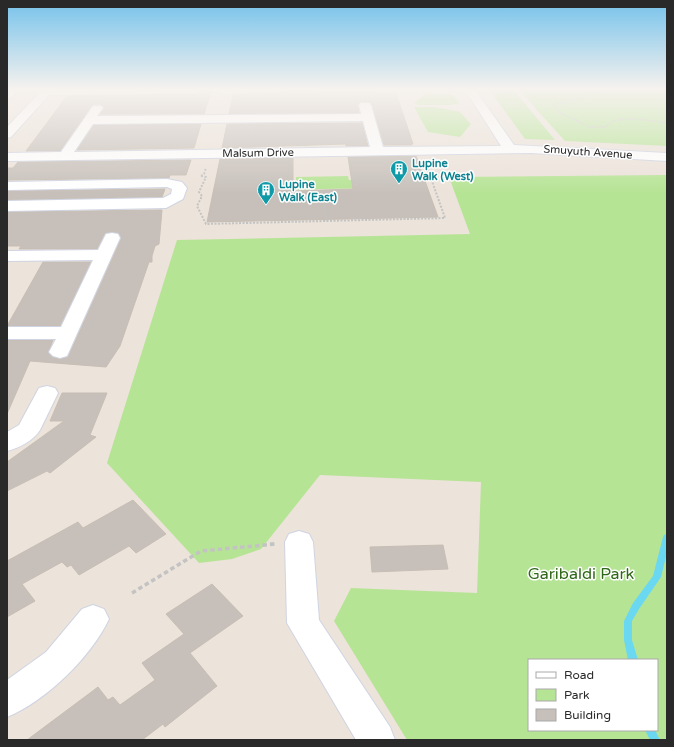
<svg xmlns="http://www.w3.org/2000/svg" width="674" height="747" font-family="'Varela Round',sans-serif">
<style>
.green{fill:#b6e495;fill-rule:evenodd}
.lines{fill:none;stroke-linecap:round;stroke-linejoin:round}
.stream{fill:#6ad8f0;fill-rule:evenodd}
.building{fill:#c7c0ba;stroke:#c7beb4}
.minor-casing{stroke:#cfd4e2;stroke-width:2}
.path-far3{stroke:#c3c3c3;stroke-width:1.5;stroke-dasharray:1.5 1;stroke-linecap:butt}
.path-far2{stroke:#c3c3c3;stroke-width:2;stroke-dasharray:2 1.5;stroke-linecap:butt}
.path-far1{stroke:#c3c3c3;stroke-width:3;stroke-dasharray:3.5 2.5;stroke-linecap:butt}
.path{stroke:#c3c3c3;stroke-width:3.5;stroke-dasharray:4.5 3;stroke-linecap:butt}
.minor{fill:#fff;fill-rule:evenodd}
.labels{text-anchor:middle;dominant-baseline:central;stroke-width:3;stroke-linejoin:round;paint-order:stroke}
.far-street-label{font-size:11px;fill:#292929;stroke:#fff}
.far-culture-label{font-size:11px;font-weight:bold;fill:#0d838f;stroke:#fff;text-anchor:start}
.near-park-label{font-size:16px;fill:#2f6718;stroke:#fff}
</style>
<rect width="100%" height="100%" fill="#ece3da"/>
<path class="green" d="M 488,88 L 512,88 L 555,140 L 525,139 Z
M 517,88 L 667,88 L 667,146 L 565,141 Z
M 426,93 L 453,95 L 460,103 L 451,105 L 418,105 L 414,103 Z
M 414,107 L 435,107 L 460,112 L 471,124 L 460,137 L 428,132 Z
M 667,175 L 667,740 L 407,740 L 334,621 L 351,588 L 477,593 L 481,482 L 320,475 L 261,549 L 232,559 L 199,563 L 107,463 L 177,240 L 470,234 L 449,177 ZM 529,660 L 657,660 L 657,730 L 529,730 Z
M 348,176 L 349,180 L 368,180 L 370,188 L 276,190 L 276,182 L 296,181 L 296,177 Z"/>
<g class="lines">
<path class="stream" d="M 667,534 L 667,553 L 661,577 L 639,609 L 632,621 L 632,640 L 638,660 L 628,660 L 624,640 L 624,621 L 633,603 L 653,576 L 663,537 L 664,535 Z
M 645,730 L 655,730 L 660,740 L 650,740 Z"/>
</g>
<path class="building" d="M 203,88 L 210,88 L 211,92 L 204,114 L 100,114 L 104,107 L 101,104 L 93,104 L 60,151 L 26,151 L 67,96 L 197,94 L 203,91 Z
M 288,92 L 396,93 L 413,144 L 411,144 L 412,145 L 384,145 L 372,105 L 369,102 L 361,102 L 358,104 L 359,113 L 229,114 L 233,95 Z
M 362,123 L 368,146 L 346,146 L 346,144 L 222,148 L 227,124 Z
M 201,124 L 194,148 L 77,150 L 94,125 Z
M 416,156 L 438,217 L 207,222 L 220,159 L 293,158 L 293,191 L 353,189 L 348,157 Z
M 191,160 L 186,175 L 170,175 L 169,178 L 7,180 L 7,168 L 13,168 L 18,162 Z
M 165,189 L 162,197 L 7,200 L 7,191 Z
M 162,210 L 159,244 L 155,246 L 152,256 L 152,262 L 149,262 L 120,346 L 106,367 L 30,361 L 7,414 L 7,340 L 53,340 L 48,353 L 53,357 L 60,359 L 68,357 L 121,239 L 118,233 L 112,232 L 105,233 L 97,249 L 19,249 L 21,246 L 7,246 L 7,212 Z
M 43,262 L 91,262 L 60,326 L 7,326 Z
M 62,393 L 107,393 L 90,435 L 96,437 L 50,473 L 47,471 L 7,491 L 7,462 L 64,421 L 50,421 Z
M 133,500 L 166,534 L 136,553 L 129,546 L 79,575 L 71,565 L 67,567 L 62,562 L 22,584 L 35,601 L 7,617 L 7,561 L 78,522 L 83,528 Z
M 443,545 L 448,569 L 372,572 L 370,547 Z
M 212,584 L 243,616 L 190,653 L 217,686 L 165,727 L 163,724 L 142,740 L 27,740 L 98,687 L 108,700 L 113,697 L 120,705 L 155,680 L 142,663 L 184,634 L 166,614 Z"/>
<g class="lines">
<defs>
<path id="minor" d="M 9,88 L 20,88 L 11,98 L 7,99 L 7,90 Z
M 44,88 L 201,88 L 202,90 L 197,93 L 49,95 L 11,137 L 7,138 L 7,127 Z
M 211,88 L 292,88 L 287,91 L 224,94 L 212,91 Z
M 319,88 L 386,88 L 381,91 L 324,91 Z
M 464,88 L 474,88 L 514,145 L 667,153 L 667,161 L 531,153 L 7,161 L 7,153 L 61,152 L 93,106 L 101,106 L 103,108 L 97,116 L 361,114 L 359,105 L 361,103 L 369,103 L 371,105 L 383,147 L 501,146 ZM 363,121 L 370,147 L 74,152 L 93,124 Z
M 167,179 L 182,182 L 187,188 L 183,199 L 166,208 L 7,211 L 7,201 L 163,198 L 171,194 L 172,189 L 167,187 L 7,190 L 7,182 Z
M 112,233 L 118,234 L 120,238 L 67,356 L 60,358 L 53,356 L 49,352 L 56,339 L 7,339 L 7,327 L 61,327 L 93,260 L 7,261 L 7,251 L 98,250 L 106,234 Z
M 47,386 L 55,388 L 58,393 L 40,430 C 33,441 19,448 7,451 L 7,432 L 19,425 L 39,388 Z
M 299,531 L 309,534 L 313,542 L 319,620 L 390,727 L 395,740 L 356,740 L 287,623 L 285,542 L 289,534 Z
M 93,605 L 104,609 L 109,619 C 91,657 46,701 7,717 L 7,680 L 46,652 L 82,609 Z"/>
</defs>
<use href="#minor" class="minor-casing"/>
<path class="path-far3" d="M 608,88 L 589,93 L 582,98 L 554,104 L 559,112 L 590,127 L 605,127 L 613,121 L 625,119 L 647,120 L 667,123"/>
<path class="path-far2" d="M 201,176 L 206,177 L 199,192 L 202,196 L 197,206 L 206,224 L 445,218 L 426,164
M 201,176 L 204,174 L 206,168
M 324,194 L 326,221"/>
<path class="path-far1" d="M 270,544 L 275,544"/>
<path class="path" d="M 132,593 L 201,551 L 275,544"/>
<use href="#minor" class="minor"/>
</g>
<linearGradient id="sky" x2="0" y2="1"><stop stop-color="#75c2eb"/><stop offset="0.46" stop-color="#f6f2ee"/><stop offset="1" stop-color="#f6f2ee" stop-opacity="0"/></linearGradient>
<rect width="674" height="193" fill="url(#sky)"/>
<defs>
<symbol id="building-pin" viewBox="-11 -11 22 30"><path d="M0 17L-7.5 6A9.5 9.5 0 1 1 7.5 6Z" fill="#0f9aa8" stroke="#fff"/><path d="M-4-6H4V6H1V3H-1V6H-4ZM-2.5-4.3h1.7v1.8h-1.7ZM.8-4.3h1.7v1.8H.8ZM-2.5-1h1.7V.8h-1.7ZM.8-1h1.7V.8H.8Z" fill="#fff"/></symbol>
</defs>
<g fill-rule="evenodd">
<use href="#building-pin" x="389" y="159" width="20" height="27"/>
<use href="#building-pin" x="256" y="180" width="20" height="27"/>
</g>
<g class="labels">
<g class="far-street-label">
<text transform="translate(588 152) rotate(4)">Smuyuth Avenue</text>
<text transform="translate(258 153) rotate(-1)">Malsum Drive</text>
</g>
<g class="far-culture-label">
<text x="412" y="163">Lupine<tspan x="412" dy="13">Walk (West)</tspan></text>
<text x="279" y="184">Lupine<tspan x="279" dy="13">Walk (East)</tspan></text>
</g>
<g class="near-park-label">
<text x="581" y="574">Garibaldi Park</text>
</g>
</g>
<rect width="674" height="747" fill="none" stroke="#292929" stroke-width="16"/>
<rect x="528" y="659" width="130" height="72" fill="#ffffff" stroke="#a9a9a9"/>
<rect x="536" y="672" width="20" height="6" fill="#ffffff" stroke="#a9a9a9"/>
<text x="564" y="679" font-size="12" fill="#292929">Road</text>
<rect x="536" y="689" width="20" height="12" fill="#b6e495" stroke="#a9a9a9"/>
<text x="564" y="699" font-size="12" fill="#292929">Park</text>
<rect x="536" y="709" width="20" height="12" fill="#c7c0ba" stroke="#a9a9a9"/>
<text x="564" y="719" font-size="12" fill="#292929">Building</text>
</svg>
